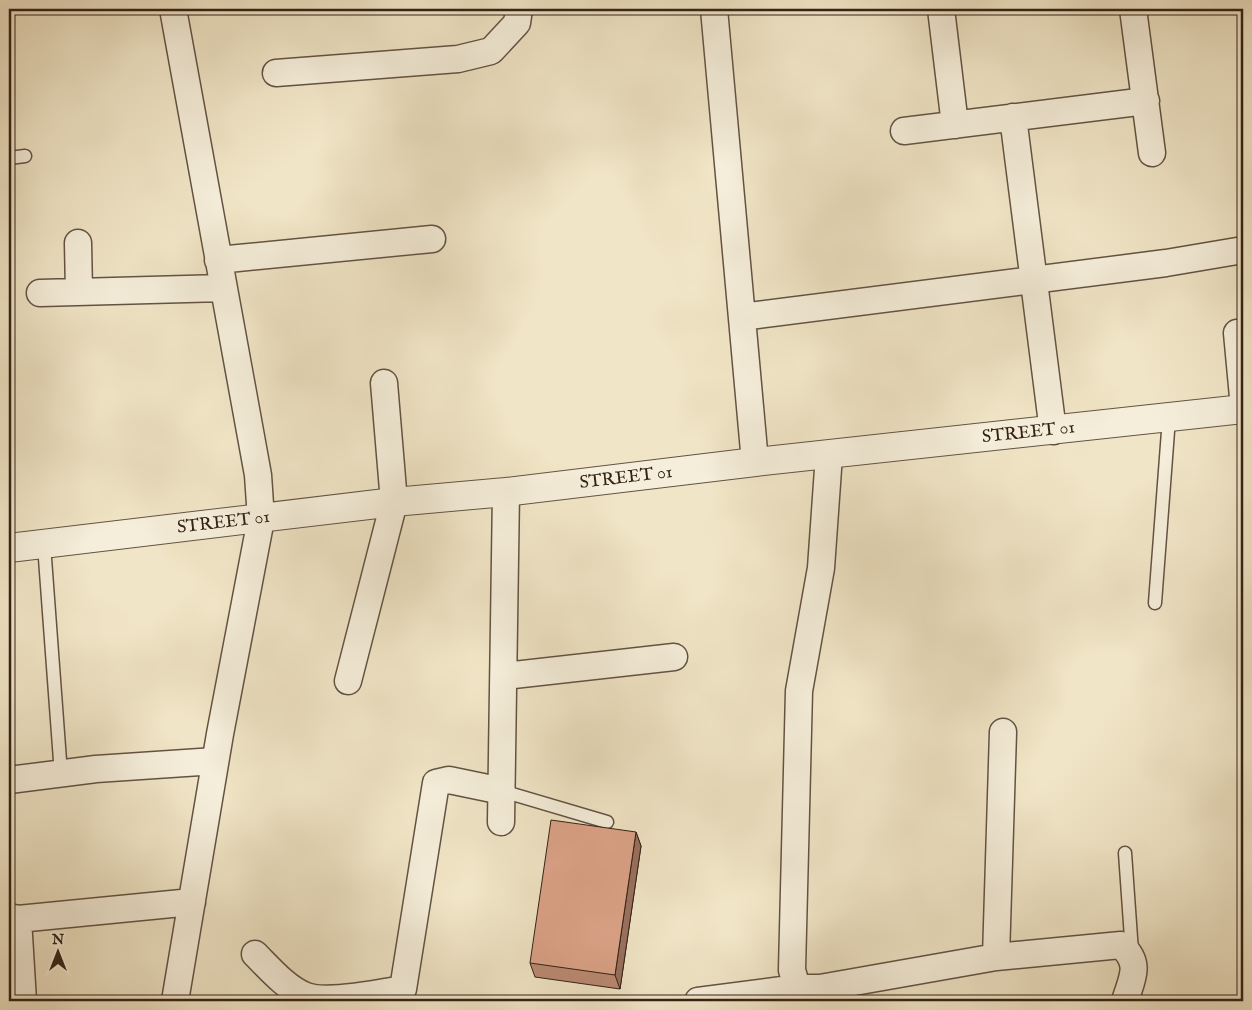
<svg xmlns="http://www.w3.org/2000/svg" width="1252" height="1010" font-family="'IM FELL English',serif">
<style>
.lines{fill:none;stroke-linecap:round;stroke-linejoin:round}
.service-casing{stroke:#635344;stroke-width:15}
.minor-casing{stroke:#635344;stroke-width:29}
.tertiary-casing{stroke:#635344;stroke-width:30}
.service{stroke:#f5eeda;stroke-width:12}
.minor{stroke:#f5eeda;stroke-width:26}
.tertiary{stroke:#f5eeda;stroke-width:28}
.wall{fill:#bc8b74;stroke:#342218}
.shaded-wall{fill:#99715e;stroke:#342218}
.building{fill:#dba287;stroke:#342218}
.labels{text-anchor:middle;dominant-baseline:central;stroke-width:4;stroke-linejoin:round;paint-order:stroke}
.street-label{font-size:18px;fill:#342218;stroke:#f5eeda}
</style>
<rect width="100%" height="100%" fill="#f0e5c6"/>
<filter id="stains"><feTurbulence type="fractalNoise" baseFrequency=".004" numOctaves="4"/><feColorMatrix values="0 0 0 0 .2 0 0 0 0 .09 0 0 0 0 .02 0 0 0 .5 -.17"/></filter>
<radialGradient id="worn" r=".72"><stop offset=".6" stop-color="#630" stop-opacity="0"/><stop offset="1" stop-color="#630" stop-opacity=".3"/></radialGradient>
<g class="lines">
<defs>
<path id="service" d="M 9,158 L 25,156
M 44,545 L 61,774
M 1155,603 L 1169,418
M 502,791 L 607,822
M 1125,853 L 1132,952"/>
<path id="minor" d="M 173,9 L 258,475 L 261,519 L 220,734 L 175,1001
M 714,9 L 755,462
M 941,9 L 955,125
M 1133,9 L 1152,153
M 276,73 L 458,59 L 491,51 L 517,23 L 519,9
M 1013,117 L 1053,431
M 904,131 L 1146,101
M 78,243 L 79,292
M 218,260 L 432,239
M 40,293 L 223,288
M 742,317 L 1166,263 L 1243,250
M 1237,333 L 1243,397
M 504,676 L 674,657
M 348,681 L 394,502 L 384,383
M 9,780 L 96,769 L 215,761
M 501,822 L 506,492
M 9,917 L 18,919 L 192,902
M 18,919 L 23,1001
M 255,954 C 269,968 287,989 306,996 C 328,1004 380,993 403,989
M 996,957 L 1003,732
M 797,988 L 792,970 L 799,691 L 821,568 L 829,455
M 396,1001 L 403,989 L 436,783 L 449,780 L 502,791
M 698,1001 L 797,988 L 820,988 L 996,957 L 1121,945 C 1142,964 1132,978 1125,1001"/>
<g id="tertiary">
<path id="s1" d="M 9,548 L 394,502 L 506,492 L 755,462 L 1243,409"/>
</g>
</defs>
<use href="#service" class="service-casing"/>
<use href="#minor" class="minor-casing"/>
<use href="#tertiary" class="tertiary-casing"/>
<use href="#service" class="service"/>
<use href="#minor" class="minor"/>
<use href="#tertiary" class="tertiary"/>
</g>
<path class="wall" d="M 636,832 L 641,846 L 620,989 L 535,977 L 530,963 Z"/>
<path class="shaded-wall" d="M 636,832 L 641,846 L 620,989 L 615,975 Z"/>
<path class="building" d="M 551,820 L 636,832 L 615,975 L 530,963 Z"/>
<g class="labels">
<g class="street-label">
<text stroke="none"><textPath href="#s1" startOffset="1026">STREET 01</textPath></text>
<text stroke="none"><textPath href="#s1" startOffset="621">STREET 01</textPath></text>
<text stroke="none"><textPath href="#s1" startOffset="216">STREET 01</textPath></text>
</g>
</g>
<rect width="1252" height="1010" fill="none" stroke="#f0e5c6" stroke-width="30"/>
<rect x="10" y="10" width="1232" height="990" fill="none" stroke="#342218" stroke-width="2.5"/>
<rect x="15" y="15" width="1222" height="980" fill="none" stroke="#342218"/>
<g transform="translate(58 952)" stroke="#f5eeda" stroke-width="4" paint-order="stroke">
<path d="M0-4L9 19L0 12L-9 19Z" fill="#342218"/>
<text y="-8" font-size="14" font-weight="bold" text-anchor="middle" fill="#342218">N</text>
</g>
<rect width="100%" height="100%" filter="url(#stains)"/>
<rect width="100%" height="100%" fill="url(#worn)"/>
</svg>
